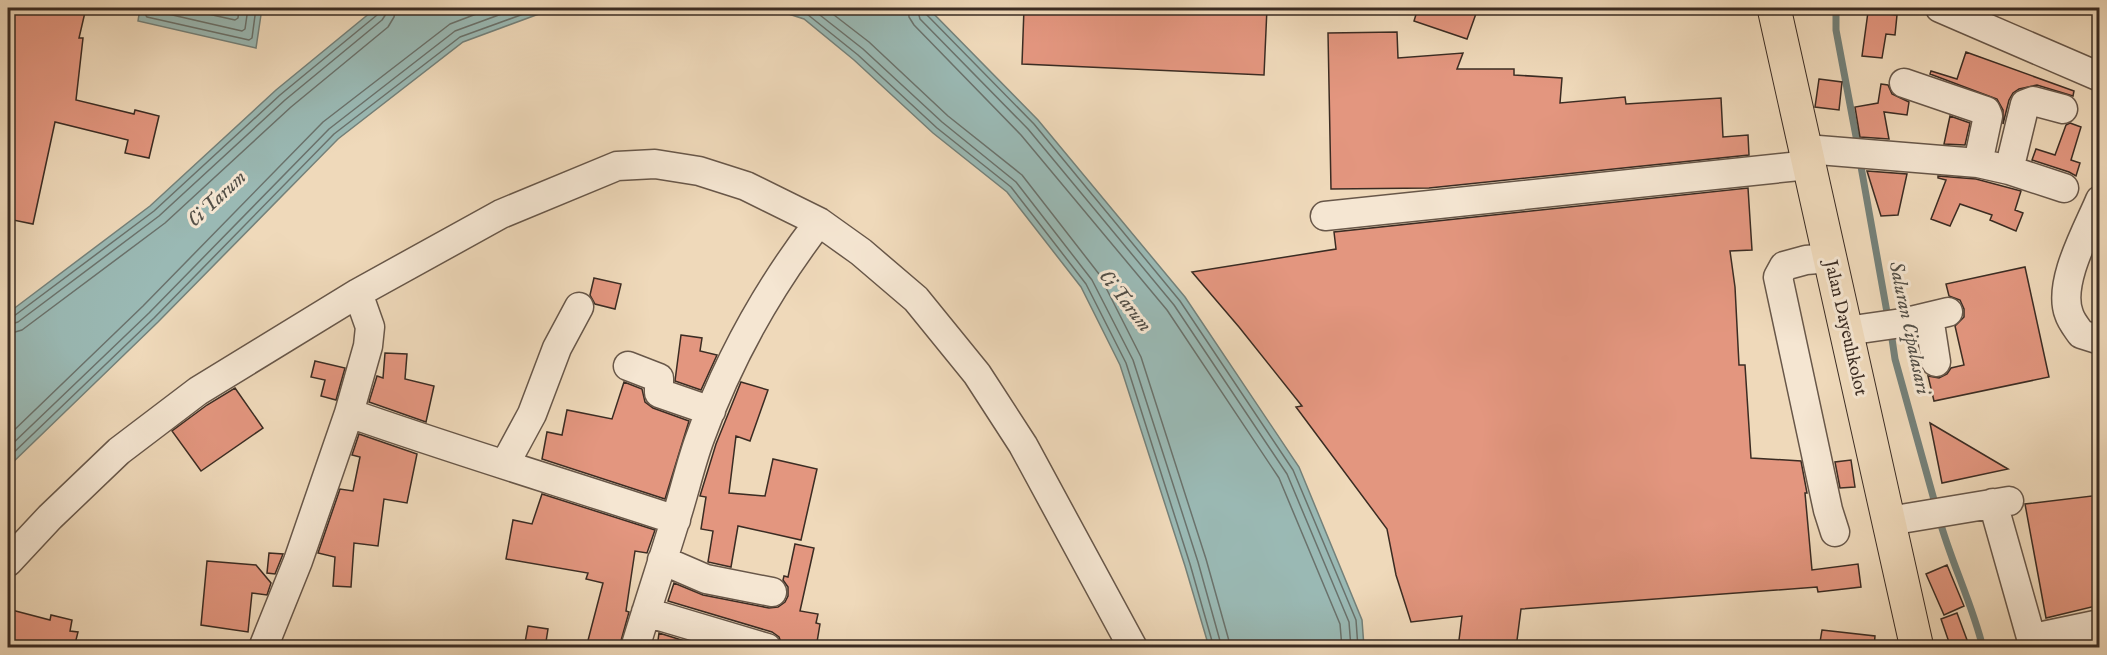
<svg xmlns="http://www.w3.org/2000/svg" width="2107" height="655" font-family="'IM FELL English',serif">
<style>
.water{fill:#9ab9b4;stroke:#74817a;stroke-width:1.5}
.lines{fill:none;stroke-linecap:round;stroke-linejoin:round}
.shore{stroke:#6a726c;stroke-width:1.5}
.stream{stroke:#74817a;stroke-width:7}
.building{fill:#e3967f;stroke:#3b2c23;stroke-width:1.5}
.minor-casing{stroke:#685749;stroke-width:31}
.major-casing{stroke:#3b2c23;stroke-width:35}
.minor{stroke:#f5e6d2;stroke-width:28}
.major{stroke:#efd9ba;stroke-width:33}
.labels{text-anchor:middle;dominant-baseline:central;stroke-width:6;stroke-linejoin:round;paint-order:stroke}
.street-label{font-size:18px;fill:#3b2c23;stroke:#f5e6d2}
.water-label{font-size:20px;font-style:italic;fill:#534f47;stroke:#f5e6d2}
</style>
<rect width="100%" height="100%" fill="#efd9ba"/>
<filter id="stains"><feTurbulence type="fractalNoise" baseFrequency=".00333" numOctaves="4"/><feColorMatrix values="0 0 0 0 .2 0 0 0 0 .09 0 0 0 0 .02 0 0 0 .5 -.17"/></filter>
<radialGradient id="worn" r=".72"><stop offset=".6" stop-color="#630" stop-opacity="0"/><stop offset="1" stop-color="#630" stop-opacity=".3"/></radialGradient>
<path class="water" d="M 140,8 L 262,8 L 256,48 L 138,21 Z
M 376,8 L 566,8 L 547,11 L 463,42 L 338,139 L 158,322 L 8,467 L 8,313 L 150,206 L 276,90 Z
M 770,8 L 928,8 L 1038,120 L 1185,297 L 1299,467 L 1362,620 L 1364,647 L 1209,647 L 1185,566 L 1120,365 L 1081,287 L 1007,192 L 933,133 L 854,60 L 804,19 Z"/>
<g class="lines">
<path class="shore" d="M 146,8 L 145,14 L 147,17 L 249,40 L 252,38 L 256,8
M 153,8 L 155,11 L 242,31 L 245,29 L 248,8
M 181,8 L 235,20 L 238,18 L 239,8
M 789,8 L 807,14 L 858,55 L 937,128 L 1011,187 L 1086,284 L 1126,363 L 1190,564 L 1214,648
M 811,8 L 863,49 L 942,122 L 1016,182 L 1092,280 L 1133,360 L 1198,562 L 1222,648
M 825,8 L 869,42 L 948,116 L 1022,175 L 1099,274 L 1141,357 L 1206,559 L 1231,648
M 908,8 L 909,17 L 914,25 L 1021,135 L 1167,310 L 1279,478 L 1340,624 L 1342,648
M 917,8 L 920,19 L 1028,129 L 1174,305 L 1287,474 L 1349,622 L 1351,648
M 924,8 L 926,14 L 1034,124 L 1180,301 L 1293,470 L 1356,620 L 1358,648
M 8,318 L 14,316 L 154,211 L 280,95 L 377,15 L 379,8
M 8,325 L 18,322 L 159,216 L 285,100 L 382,20 L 386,14 L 387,8
M 8,334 L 22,330 L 165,223 L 291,107 L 388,27 L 394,17 L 396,8
M 8,436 L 143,306 L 323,122 L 450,24 L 492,8
M 8,448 L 149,313 L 329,129 L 455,31 L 518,8
M 8,458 L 154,318 L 334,134 L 460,37 L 540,8"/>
<path class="stream" d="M 1836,8 L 1836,30 L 1858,147
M 1860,161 L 1888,318
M 1891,332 L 1895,359 L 1936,507
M 1939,518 C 1951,562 1972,603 1983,648"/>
</g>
<path class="building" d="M 12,8 L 86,8 L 79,38 L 83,38 L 76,100 L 134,114 L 135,110 L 159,116 L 149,158 L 125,153 L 128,140 L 55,122 L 33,224 L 8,219 L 8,28 Z
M 1024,8 L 1267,8 L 1264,75 L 1022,64 Z
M 1418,8 L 1478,8 L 1467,39 L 1414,21 Z
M 1868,12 L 1897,15 L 1895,35 L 1886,34 L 1882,58 L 1862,56 Z
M 1397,32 L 1398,58 L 1463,53 L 1457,69 L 1514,69 L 1514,75 L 1562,78 L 1560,103 L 1625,97 L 1626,104 L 1721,98 L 1723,137 L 1748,135 L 1749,155 L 1429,188 L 1331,189 L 1328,33 Z
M 1966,52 L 2074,91 L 2073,96 L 2037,85 L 2019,89 L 2013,93 L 2009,100 L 2003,124 L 2003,110 L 1997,99 L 1930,74 L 1931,71 L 1957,79 Z
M 1819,79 L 1842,82 L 1839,110 L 1815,107 Z
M 1881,84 L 1888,85 L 1892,94 L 1909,102 L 1907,115 L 1884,112 L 1889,139 L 1860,137 L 1855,107 L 1878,103 Z
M 1950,116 L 1970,123 L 1965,145 L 1944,144 Z
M 2070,123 L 2081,127 L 2071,160 L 2080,163 L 2076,176 L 2069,172 L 2032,160 L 2036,149 L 2055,155 L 2066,125 Z
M 1867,171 L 1907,174 L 1898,215 L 1881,216 Z
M 1938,176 L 1976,179 L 2021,191 L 2015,210 L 2023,213 L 2016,231 L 1990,220 L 1992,215 L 1960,204 L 1950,226 L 1931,219 L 1946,180 L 1938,178 Z
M 1748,188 L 1752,250 L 1730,251 L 1735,287 L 1739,365 L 1745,365 L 1751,458 L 1801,461 L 1807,493 L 1805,493 L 1812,570 L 1858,564 L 1861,587 L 1818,592 L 1817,587 L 1521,609 L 1516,648 L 1458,648 L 1462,616 L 1411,622 L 1396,575 L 1387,529 L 1296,407 L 1302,406 L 1239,327 L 1192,272 L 1336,249 L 1334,232 Z
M 2025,267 L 2049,377 L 1934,401 L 1928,376 L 1939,378 L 1947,374 L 1951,368 L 1964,365 L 1955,326 L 1964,317 L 1964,309 L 1960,300 L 1949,296 L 1946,284 Z
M 594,278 L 621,284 L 615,309 L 595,304 L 590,295 Z
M 681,335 L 702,338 L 700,351 L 717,355 L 701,390 L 675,381 Z
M 385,353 L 407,354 L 405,379 L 434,386 L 426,422 L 369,402 L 377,376 L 383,378 Z
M 315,361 L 345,368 L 336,400 L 321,396 L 325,380 L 311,377 Z
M 624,382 L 642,389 L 645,402 L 653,408 L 689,421 L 665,499 L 542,459 L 547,432 L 562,435 L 567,410 L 612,419 Z
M 741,382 L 768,390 L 750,441 L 736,436 L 729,493 L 765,496 L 773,459 L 817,469 L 801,540 L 738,526 L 731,567 L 708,562 L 713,531 L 701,529 L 706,497 L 700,496 L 716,444 Z
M 235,388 L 263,428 L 201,471 L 172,431 L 207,405 Z
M 1930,423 L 2008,469 L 1942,483 Z
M 359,434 L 417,454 L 407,503 L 384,499 L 378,546 L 354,543 L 351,587 L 333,586 L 335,557 L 318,553 L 340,489 L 353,491 L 360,457 L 352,455 Z
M 1851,460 L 1855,487 L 1840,488 L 1835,462 Z
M 542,494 L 655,530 L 647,553 L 635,551 L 626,611 L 629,612 L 619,648 L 586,648 L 603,583 L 586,579 L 588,573 L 506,559 L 513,520 L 532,524 Z
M 2100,495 L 2100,605 L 2046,618 L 2025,504 Z
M 795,544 L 814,548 L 800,611 L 818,614 L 816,623 L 820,624 L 816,648 L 783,648 L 779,637 L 772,632 L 668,601 L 674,583 L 703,595 L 769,608 L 778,607 L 785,602 L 788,596 L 788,587 L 783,580 L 784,576 L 788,577 Z
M 269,553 L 283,554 L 275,574 L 267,573 Z
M 207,561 L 256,565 L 271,583 L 267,595 L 252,593 L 248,632 L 201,625 Z
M 1947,565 L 1964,606 L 1944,615 L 1926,574 Z
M 8,609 L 50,620 L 51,615 L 72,620 L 70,631 L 78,632 L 74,648 L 35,648 L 8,639 Z
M 1957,613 L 1970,648 L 1951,648 L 1941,619 Z
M 528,626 L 548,629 L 545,648 L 524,648 Z
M 1822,630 L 1875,636 L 1874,648 L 1819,648 Z
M 659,633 L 707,648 L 657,648 Z"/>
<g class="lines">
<defs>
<path id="minor" d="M 1940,8 L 2100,77
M 1904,83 L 1986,111 L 1988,116 L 1978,163
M 1806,149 L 1978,163 L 2009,170 L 2064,188
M 2009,170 L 2025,104 L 2033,101 L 2063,109
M 2100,200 C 2088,229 2057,283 2069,314 C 2071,321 2077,328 2081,334 L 2100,340
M 1325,216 L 1809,165
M 1830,258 L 1806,260 L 1784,266 L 1778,277 L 1828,510 L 1835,532
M 1929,317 L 1936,362
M 1846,331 L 1902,323 L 1948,312
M 628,366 L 659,378 L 659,393 L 711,411
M 349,413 C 457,451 567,484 676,520
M 505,464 L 532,414 L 557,348 L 579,307
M 1993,503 L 2034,648
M 1889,521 L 2009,501
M 662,560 L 706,579 L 772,592
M 8,562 L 50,517 L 119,451 L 198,391 L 358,293 L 501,214 L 617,166 L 655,164 L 699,171 L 746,186 L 819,222 L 861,252 L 916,299 L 977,374 L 1023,445 L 1133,648
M 646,612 L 767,648
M 2033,638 L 2100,624
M 263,648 L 298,561 L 349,413 L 368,346 L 370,327 L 358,293
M 635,648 C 648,605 662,563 675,521 C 684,494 690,465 700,438 C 728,360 769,287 819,222"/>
<path id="major" d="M 1774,8 L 1917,648"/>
</defs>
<use href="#minor" class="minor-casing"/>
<use href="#major" class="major-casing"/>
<use href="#minor" class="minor"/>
<use href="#major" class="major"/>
</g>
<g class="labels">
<g class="street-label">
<text transform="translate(1845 328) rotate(77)">Jalan Dayeuhkolot</text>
</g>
<g class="water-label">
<text transform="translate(217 199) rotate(-43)">Ci Tarum</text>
<text transform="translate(1125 301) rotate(52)">Ci Tarum</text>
<text transform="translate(1909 328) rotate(78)">Saluran Cipalasari</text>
</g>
</g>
<rect width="2107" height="655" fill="none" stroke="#efd9ba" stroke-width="30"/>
<rect x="9" y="9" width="2089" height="637" fill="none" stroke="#3b2c23" stroke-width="3"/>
<rect x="15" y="15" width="2077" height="625" fill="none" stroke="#3b2c23" stroke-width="1.5"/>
<rect width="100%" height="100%" filter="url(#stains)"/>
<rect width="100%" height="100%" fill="url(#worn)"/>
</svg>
